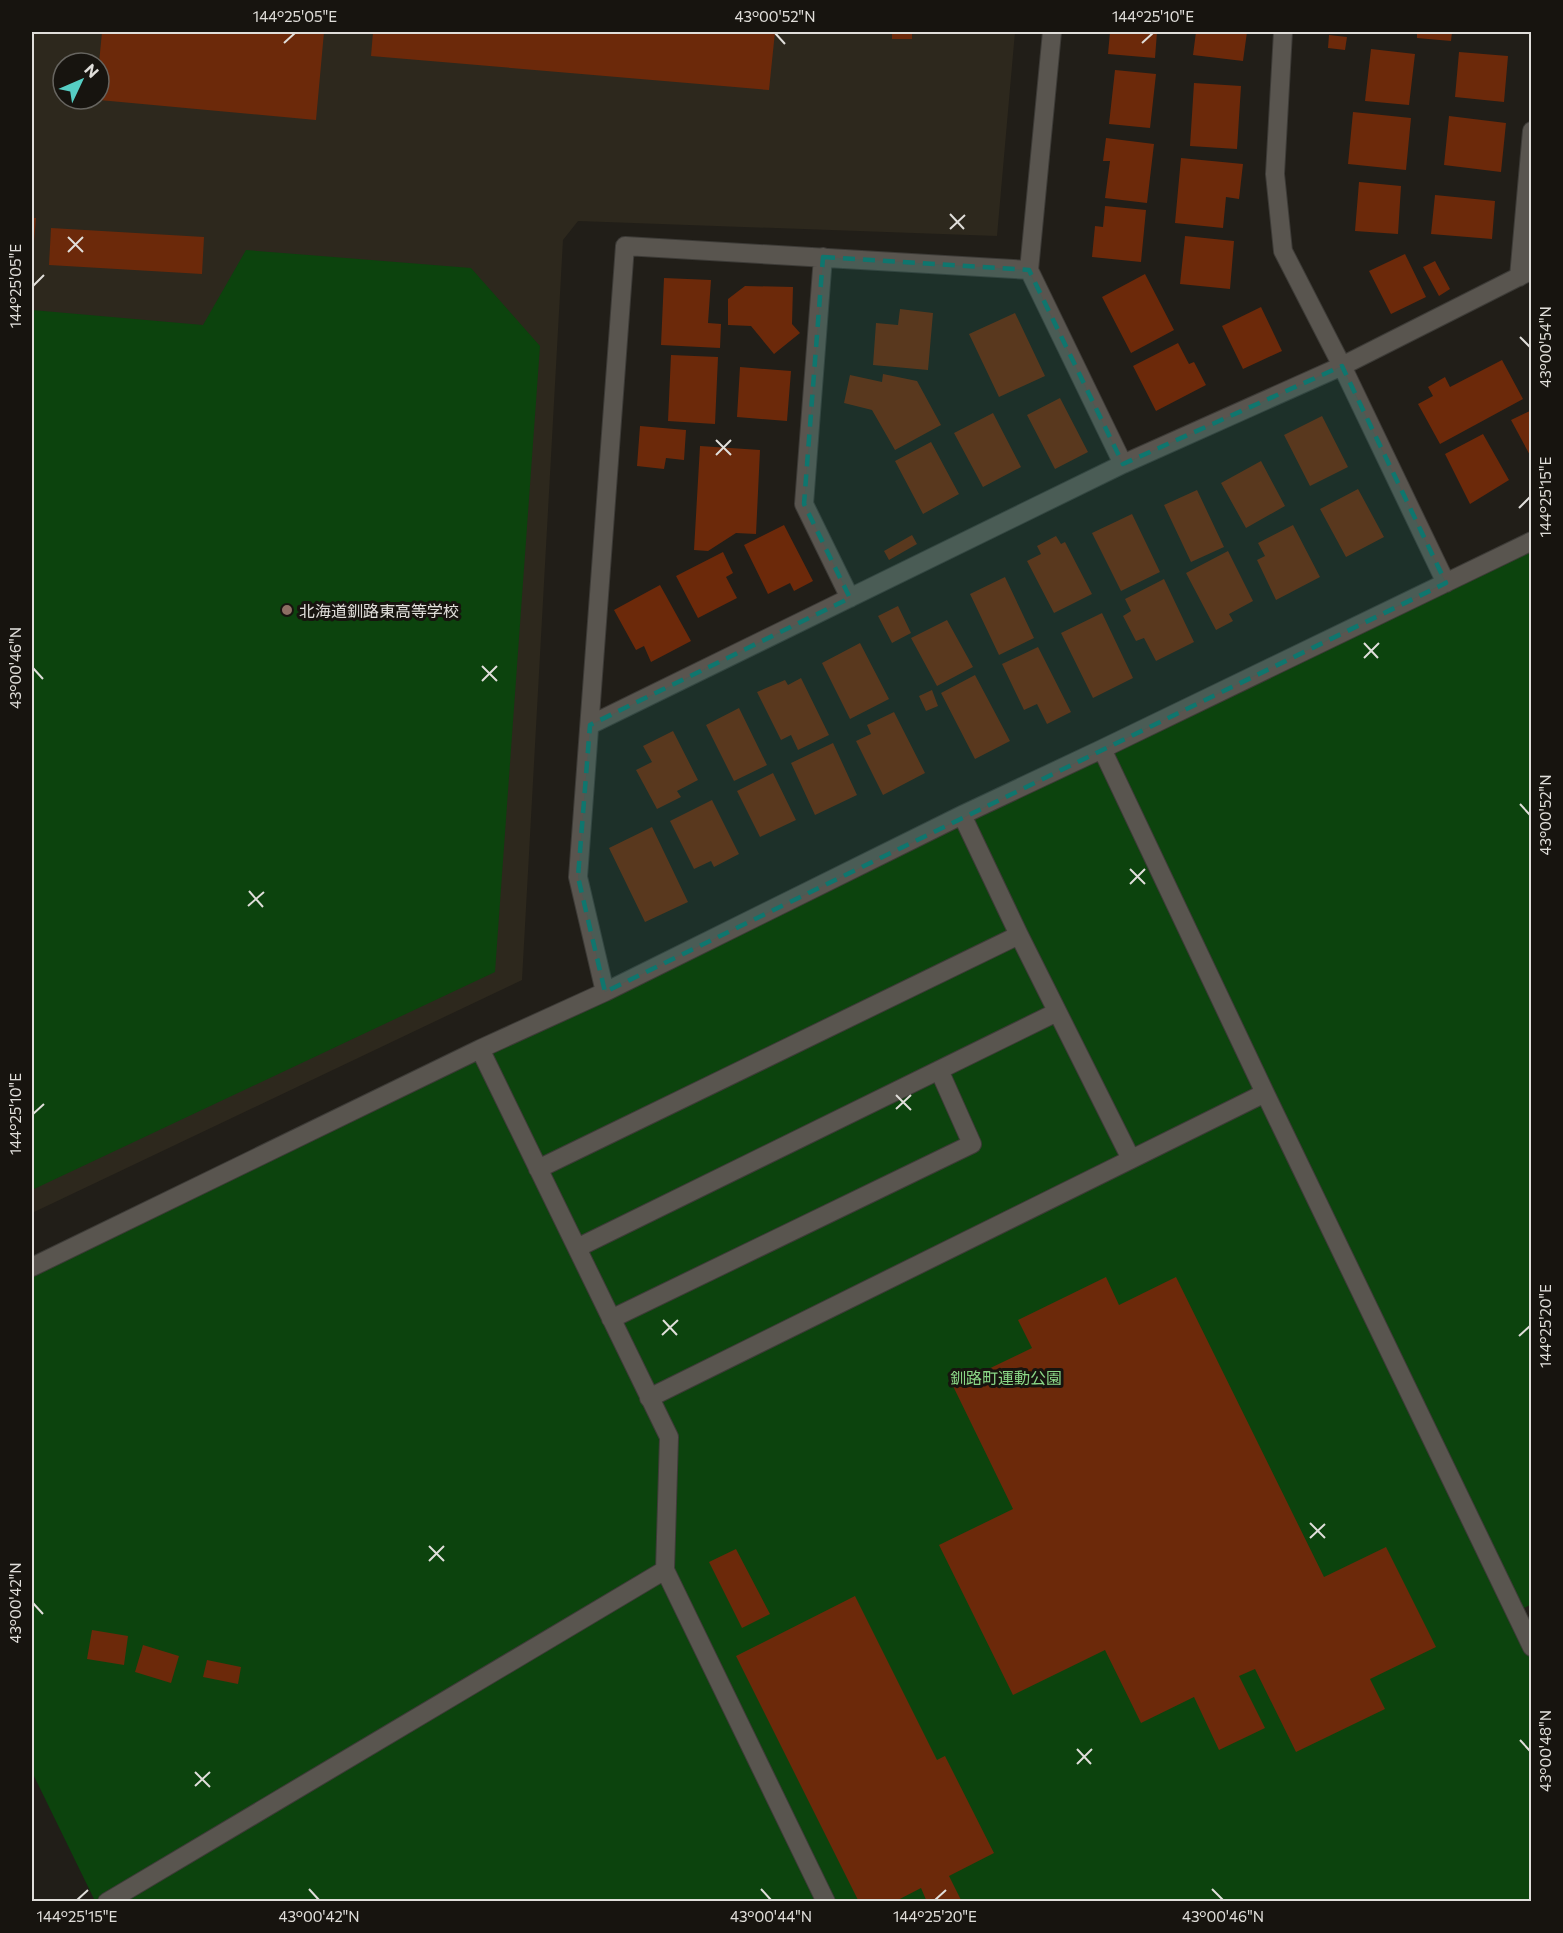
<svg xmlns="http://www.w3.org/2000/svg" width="1563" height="1933" font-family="Commissioner,'Noto Sans JP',sans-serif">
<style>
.built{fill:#2d281d;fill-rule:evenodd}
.green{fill:#0c430d}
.building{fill:#6c290a}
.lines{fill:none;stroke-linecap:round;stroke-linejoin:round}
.minor-casing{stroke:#3d3b37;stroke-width:20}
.minor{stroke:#59554f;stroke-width:18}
.marked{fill:#0f766e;fill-opacity:0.2;stroke:#0f766e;stroke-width:4.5;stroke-dasharray:12 8;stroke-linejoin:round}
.ticks{fill:none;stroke:#e0deda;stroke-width:2}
.education-dot{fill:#8d6e63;stroke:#17140f;stroke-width:2}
.labels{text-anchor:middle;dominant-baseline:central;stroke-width:6;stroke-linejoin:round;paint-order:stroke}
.poi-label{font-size:16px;fill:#e0deda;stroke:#17140f;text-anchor:start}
.park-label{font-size:16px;fill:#8bd787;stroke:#17140f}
.neatline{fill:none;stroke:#e0deda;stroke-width:2}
.ticks-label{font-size:15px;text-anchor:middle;fill:#e0deda}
</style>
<rect width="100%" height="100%" fill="#211e18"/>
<path class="built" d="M 32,32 L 1015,32 L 997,236 L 578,221 L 563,240 L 522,980 L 32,1213 ZM 63,63 L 99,63 L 99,99 L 63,99 Z"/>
<path class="green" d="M 246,250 L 471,268 L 540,346 L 495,972 L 32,1190 L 32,310 L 203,325 Z
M 1531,541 L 1532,1604 L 1516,1612 L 1531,1647 L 1531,1901 L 95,1901 L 32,1772 L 32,1267 Z"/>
<path class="building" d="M 102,32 L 324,32 L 316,120 L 99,100 L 99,63 Z
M 373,32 L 775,32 L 769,90 L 371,56 Z
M 892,32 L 912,32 L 912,39 L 892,39 Z
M 1110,32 L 1157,32 L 1155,58 L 1108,54 Z
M 1196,32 L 1247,32 L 1243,61 L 1193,55 Z
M 1417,32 L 1452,32 L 1451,41 L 1417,38 Z
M 1329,35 L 1347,37 L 1345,50 L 1328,48 Z
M 1371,49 L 1415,54 L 1409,105 L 1365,101 Z
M 1459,52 L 1508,56 L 1504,102 L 1455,97 Z
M 1115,70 L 1156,74 L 1150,128 L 1109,124 Z
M 1194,83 L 1241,86 L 1237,149 L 1190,146 Z
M 1353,112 L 1411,118 L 1406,170 L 1348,164 Z
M 1449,116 L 1506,123 L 1501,172 L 1444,165 Z
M 1106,138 L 1154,144 L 1147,203 L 1105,198 L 1110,161 L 1103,161 Z
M 1181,158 L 1243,164 L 1239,199 L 1226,197 L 1223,228 L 1175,223 Z
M 1359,182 L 1401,186 L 1398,234 L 1355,231 Z
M 1435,195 L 1495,201 L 1492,239 L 1431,234 Z
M 1105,206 L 1146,210 L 1141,262 L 1092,257 L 1095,226 L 1103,227 Z
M 32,218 L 36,218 L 34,241 L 32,241 Z
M 51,228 L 204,237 L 202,274 L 49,265 Z
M 1185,236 L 1234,241 L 1230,289 L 1180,284 Z
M 1405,254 L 1426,297 L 1391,314 L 1369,271 Z
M 1435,261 L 1450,289 L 1439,296 L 1423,267 Z
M 1145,274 L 1174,330 L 1131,353 L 1102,297 Z
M 664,278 L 711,280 L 708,323 L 721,324 L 720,348 L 661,345 Z
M 745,286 L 793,287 L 792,324 L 800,333 L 774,354 L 751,326 L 728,325 L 728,299 Z
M 1261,307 L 1282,351 L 1243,369 L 1222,326 Z
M 900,309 L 933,313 L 928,370 L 873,365 L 876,323 L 898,325 Z
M 1015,313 L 1045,376 L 999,397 L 969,334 Z
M 1178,343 L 1189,364 L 1194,362 L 1206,385 L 1156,411 L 1133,366 Z
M 671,355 L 718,357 L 715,424 L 668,421 Z
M 1502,360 L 1523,399 L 1440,444 L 1418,404 L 1433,396 L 1428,387 L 1445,377 L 1450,387 Z
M 740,367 L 791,371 L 787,421 L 737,417 Z
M 883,374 L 917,381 L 941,425 L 895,450 L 872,410 L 844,403 L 850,375 L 882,382 Z
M 1060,398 L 1088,452 L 1055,469 L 1027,415 Z
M 1532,410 L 1532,459 L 1511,420 Z
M 993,413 L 1021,467 L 983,487 L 954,433 Z
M 1322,416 L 1348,467 L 1310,486 L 1284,435 Z
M 640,426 L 686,430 L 684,460 L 666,458 L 664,469 L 637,466 Z
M 1483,434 L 1509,480 L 1470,504 L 1445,454 Z
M 931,442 L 959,494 L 923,514 L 895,461 Z
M 700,446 L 760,450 L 756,534 L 736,533 L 708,551 L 694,550 Z
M 1261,461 L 1285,506 L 1246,528 L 1221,483 Z
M 1358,489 L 1384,537 L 1346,557 L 1320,509 Z
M 1197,490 L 1224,547 L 1191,562 L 1164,505 Z
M 1132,514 L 1160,572 L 1121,591 L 1092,533 Z
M 784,525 L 813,581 L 794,591 L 790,583 L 768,594 L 744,545 Z
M 1293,525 L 1320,577 L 1276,600 L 1257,560 L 1265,556 L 1258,543 Z
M 912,535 L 917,544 L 889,560 L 884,551 Z
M 1056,536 L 1061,544 L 1065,542 L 1092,594 L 1054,613 L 1027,561 L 1041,554 L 1037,546 Z
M 1228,551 L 1253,601 L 1229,614 L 1233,621 L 1216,630 L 1186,573 Z
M 723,552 L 733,573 L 726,577 L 737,598 L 698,618 L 676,576 Z
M 1005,577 L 1034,638 L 999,655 L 970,594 Z
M 1164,579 L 1194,642 L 1156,661 L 1144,638 L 1136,641 L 1123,616 L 1131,611 L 1125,599 Z
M 660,585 L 691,641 L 651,662 L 644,646 L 636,650 L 614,610 Z
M 898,606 L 911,633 L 892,643 L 878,616 Z
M 1102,613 L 1133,678 L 1093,698 L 1061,633 Z
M 947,620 L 973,667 L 937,686 L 911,638 Z
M 860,643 L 889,699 L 850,719 L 822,663 Z
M 1038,647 L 1071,712 L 1047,724 L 1037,704 L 1024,710 L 1002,664 Z
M 975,675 L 1010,741 L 975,759 L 941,693 Z
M 801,678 L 829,735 L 798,750 L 791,735 L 781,740 L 757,692 L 785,680 L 788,685 Z
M 932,690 L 938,706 L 926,711 L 919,696 Z
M 739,708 L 767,765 L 734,781 L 706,725 Z
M 894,712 L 925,773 L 883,795 L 856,741 L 871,734 L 867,725 Z
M 673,731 L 698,780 L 677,791 L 681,797 L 657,809 L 636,770 L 652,762 L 643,746 Z
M 833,743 L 857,795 L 815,815 L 791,763 Z
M 773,773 L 796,820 L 760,837 L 737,791 Z
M 712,800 L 739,854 L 714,867 L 711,861 L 694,869 L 670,821 Z
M 652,827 L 688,902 L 645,922 L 609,848 Z
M 1106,1277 L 1119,1305 L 1176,1277 L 1324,1577 L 1386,1547 L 1436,1647 L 1370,1679 L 1385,1709 L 1296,1752 L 1255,1669 L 1239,1676 L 1265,1728 L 1219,1750 L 1194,1697 L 1141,1723 L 1105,1650 L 1013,1695 L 939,1545 L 1013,1509 L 953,1386 L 1032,1348 L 1018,1320 Z
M 736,1549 L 770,1614 L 742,1628 L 709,1562 Z
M 855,1596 L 937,1760 L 945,1756 L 994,1853 L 949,1876 L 962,1902 L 927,1902 L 921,1888 L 894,1902 L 859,1902 L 736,1656 Z
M 92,1630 L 128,1636 L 124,1665 L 87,1659 Z
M 143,1645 L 179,1656 L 171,1683 L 135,1672 Z
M 207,1660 L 241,1667 L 238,1684 L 203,1677 Z"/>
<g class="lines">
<defs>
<path id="minor" d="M 1052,32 L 1029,270 L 1123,464
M 1283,32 L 1275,174 L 1283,251 L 1342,366 L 1446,583
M 823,257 L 804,504 L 850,598
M 1519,277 L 1532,131
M 590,725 L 1123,464 L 1342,366 L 1532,270
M 1102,749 L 1265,1093 L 1532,1647
M 962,815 L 1019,935 L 1131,1159
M 605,992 L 578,877 L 625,246 L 1029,270
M 480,1049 L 669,1437 L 665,1570 L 826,1902
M 538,1169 L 1019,935
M 577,1248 L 1057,1012
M 32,1267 L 480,1049 L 605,992 L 962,815 L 1102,749 L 1532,541
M 611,1319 L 972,1144 L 939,1070
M 649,1398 L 1265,1093
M 107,1902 L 665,1570"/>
</defs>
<use href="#minor" class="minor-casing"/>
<use href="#minor" class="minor"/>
</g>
<path class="marked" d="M 823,257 L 1029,270 L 1123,464 L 1342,366 L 1446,583 L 605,992 L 578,877 L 590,725 L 850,598 L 804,504 Z"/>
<path class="ticks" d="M 775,33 L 785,44M 284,43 L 295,33M 1142,43 L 1153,33M 950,214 L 964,229M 950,229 L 965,215M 68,237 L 83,252M 68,252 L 83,237M 33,286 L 44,275M 1520,337 L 1530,347M 716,440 L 731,455M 716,455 L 731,440M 1519,508 L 1530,497M 1364,643 L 1378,658M 1364,658 L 1379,643M 482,666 L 497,681M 33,668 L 43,679M 482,681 L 497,666M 1520,804 L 1530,815M 1130,869 L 1145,884M 1130,884 L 1145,869M 249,891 L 263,907M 248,906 L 264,892M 896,1095 L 911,1110M 896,1109 L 911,1095M 33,1114 L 44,1104M 663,1320 L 677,1335M 662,1335 L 678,1320M 1519,1336 L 1530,1326M 1310,1523 L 1325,1538M 1310,1538 L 1325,1524M 429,1546 L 444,1561M 429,1561 L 444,1546M 33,1603 L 43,1614M 1520,1740 L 1530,1751M 1077,1749 L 1091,1764M 1077,1764 L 1092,1749M 195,1772 L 210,1787M 195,1786 L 210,1772M 309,1889 L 319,1900M 761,1889 L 771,1900M 1212,1889 L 1223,1900M 77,1900 L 88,1890M 935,1900 L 946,1890"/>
<circle class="education-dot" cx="287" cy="610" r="6"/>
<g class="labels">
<g class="poi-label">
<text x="299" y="610">北海道釧路東高等学校</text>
</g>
<g class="park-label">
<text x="1006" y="1377">釧路町運動公園</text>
</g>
</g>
<rect width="1563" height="1933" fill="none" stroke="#17140f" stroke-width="66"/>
<g transform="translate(81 81) rotate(46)"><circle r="28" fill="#17140f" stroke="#676560" stroke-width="1.5"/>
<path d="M0-4.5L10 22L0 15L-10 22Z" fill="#56cec4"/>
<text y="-9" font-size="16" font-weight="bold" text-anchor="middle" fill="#e0deda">N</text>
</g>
<rect x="33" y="33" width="1497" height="1867" class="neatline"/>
<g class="ticks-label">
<text x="295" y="22">144°25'05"E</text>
<text x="775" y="22">43°00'52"N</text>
<text x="1153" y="22">144°25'10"E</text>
<text transform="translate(16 286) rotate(-90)" y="5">144°25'05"E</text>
<text transform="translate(1546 347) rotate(-90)" y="5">43°00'54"N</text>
<text transform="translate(1546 497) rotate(-90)" y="5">144°25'15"E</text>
<text transform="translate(16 668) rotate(-90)" y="5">43°00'46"N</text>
<text transform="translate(1546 815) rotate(-90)" y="5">43°00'52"N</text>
<text transform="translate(16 1114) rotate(-90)" y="5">144°25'10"E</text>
<text transform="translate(1546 1326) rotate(-90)" y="5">144°25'20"E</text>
<text transform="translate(16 1603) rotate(-90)" y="5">43°00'42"N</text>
<text transform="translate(1546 1751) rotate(-90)" y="5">43°00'48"N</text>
<text x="77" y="1922">144°25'15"E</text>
<text x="319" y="1922">43°00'42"N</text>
<text x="771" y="1922">43°00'44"N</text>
<text x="935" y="1922">144°25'20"E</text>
<text x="1223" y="1922">43°00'46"N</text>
</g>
</svg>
